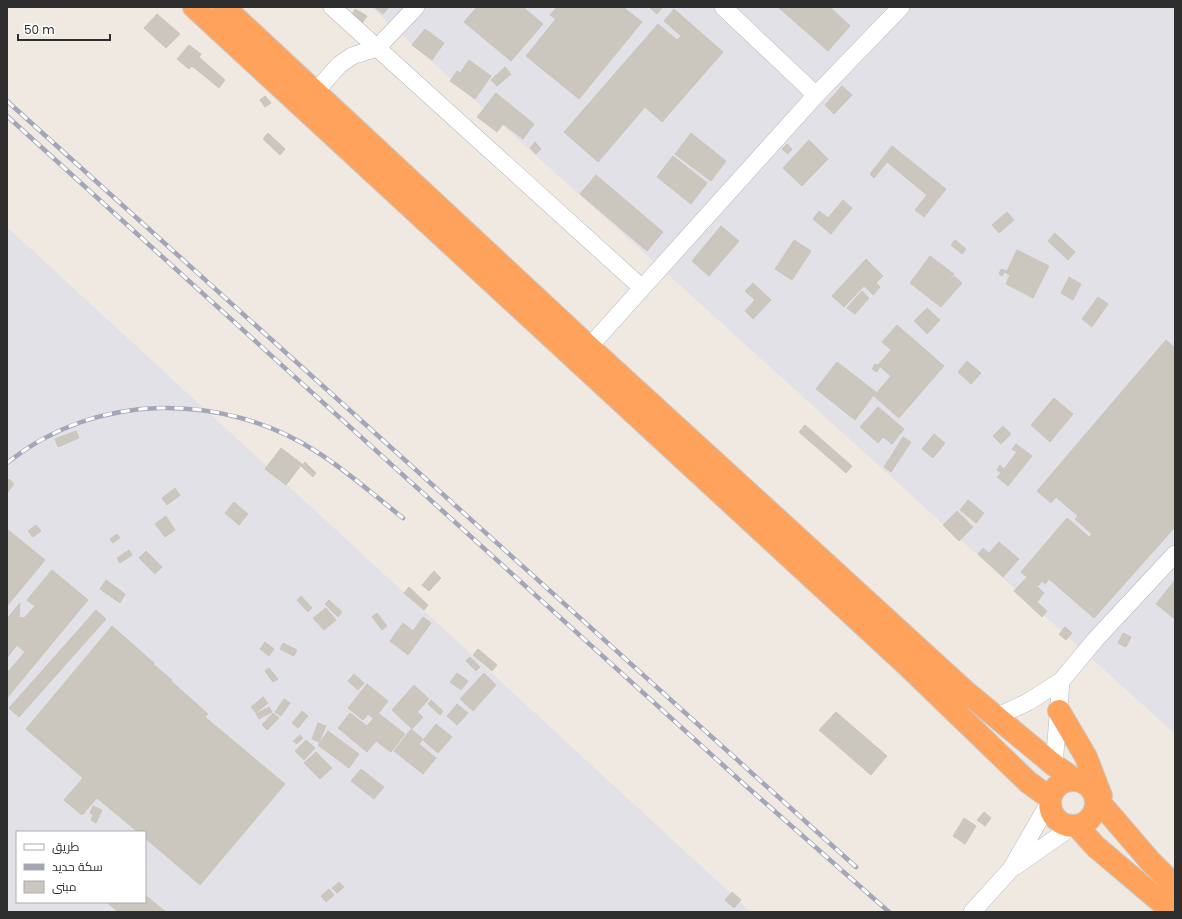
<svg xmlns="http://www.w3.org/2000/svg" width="1182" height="919" font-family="Poppins,Cairo,sans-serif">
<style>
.industrial{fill:#e3e1e8;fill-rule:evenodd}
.building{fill:#cbc7bf;stroke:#cbc5ba}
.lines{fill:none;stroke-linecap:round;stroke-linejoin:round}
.minor-casing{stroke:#b4b7c1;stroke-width:18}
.highway-casing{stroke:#c9c9c9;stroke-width:24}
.minor{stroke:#fff;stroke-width:17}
.highway{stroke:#ffa35c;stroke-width:22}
.rail-casing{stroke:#a3a6b8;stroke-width:4.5}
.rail{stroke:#fff;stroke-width:3;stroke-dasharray:9;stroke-linecap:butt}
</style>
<rect width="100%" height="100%" fill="#efe9e1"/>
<path class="industrial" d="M 371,7 L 1175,7 L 1175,734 L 674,280 Z
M 7,227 L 751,912 L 7,912 ZM 17,832 L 145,832 L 145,902 L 17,902 Z"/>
<path class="building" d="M 374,7 L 389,7 L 383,14 Z
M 477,7 L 523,7 L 543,24 L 511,61 L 464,22 Z
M 557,7 L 623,7 L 642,22 L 579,99 L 526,56 L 556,19 L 550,15 Z
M 649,7 L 663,7 L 657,14 Z
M 778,7 L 830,7 L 850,26 L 828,51 Z
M 355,9 L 367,16 L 362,23 L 351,17 Z
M 674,9 L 723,52 L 662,122 L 645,107 L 598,162 L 564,132 L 658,24 L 677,40 L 681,36 L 664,21 Z
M 157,14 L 180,34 L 166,48 L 144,28 Z
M 425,29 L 444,43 L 432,60 L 412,45 Z
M 189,45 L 201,54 L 199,57 L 225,80 L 219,88 L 192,66 L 189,69 L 177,59 Z
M 469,60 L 491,76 L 475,99 L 450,81 L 457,71 L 460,73 Z
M 505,67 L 511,74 L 497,86 L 491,80 Z
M 842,86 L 852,95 L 834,114 L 825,105 Z
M 496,93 L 534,124 L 523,139 L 503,124 L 497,132 L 477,117 Z
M 265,96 L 271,103 L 265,107 L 260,100 Z
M 268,133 L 285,149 L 280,155 L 263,139 Z
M 691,133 L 726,161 L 711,181 L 675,154 Z
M 809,140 L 828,159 L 802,186 L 783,168 Z
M 535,142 L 541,149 L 536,154 L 530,148 Z
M 787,144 L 792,149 L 788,154 L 782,149 Z
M 892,146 L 946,189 L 924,217 L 915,210 L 927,195 L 887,162 L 874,178 L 870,174 Z
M 673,156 L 707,183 L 691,204 L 657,177 Z
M 596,175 L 663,232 L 647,251 L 580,194 Z
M 843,200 L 852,208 L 831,234 L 813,219 L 819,211 L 828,218 Z
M 1007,212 L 1014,220 L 999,233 L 992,225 Z
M 721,226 L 739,241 L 709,276 L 692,261 Z
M 1055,233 L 1075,252 L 1068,260 L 1048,241 Z
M 794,240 L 811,251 L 792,280 L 775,269 Z
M 955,240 L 966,249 L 962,254 L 951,245 Z
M 1017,250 L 1049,266 L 1033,298 L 1006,284 L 1010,275 L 1004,272 L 1002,276 L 999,274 L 1001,269 L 1007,271 Z
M 930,256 L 954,274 L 933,301 L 910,283 Z
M 866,259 L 883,276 L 876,283 L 880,287 L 873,295 L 864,286 L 844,307 L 832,296 Z
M 954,276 L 962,283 L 941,307 L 933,301 Z
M 1069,277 L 1081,284 L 1073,300 L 1061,293 Z
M 753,283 L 771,300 L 753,319 L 745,311 L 755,300 L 745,291 Z
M 862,291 L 869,298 L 855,314 L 847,308 Z
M 1098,297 L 1108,304 L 1092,327 L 1082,319 Z
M 927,308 L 940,320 L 927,334 L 914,321 Z
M 897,325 L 944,366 L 899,418 L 874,396 L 891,376 L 878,365 L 891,350 L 882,342 Z
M 1166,340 L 1175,348 L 1175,527 L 1094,618 L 1049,579 L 1045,584 L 1042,581 L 1038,586 L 1021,572 L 1067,518 L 1089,537 L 1092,534 L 1075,519 L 1078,516 L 1056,497 L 1051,503 L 1037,491 Z
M 967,361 L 981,373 L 971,384 L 958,372 Z
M 837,362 L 876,392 L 855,420 L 816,389 Z
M 875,364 L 880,366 L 877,372 L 872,369 Z
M 1054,398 L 1073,414 L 1050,442 L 1031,425 Z
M 878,407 L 904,429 L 892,444 L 883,437 L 878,443 L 860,427 Z
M 805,425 L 852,466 L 846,473 L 799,432 Z
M 1003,426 L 1011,434 L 1001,444 L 993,436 Z
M 76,431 L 79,438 L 58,447 L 55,439 Z
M 934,434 L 945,443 L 933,458 L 922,449 Z
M 903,437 L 911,442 L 891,472 L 884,467 Z
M 1016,444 L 1032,456 L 1008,486 L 997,477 L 1001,473 L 997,470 L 1000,465 L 1004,469 L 1017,452 L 1012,449 Z
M 281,448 L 302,464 L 286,485 L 265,469 Z
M 305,462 L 316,473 L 313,477 L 301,466 Z
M 9,479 L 14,484 L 7,493 L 7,481 Z
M 175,488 L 180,495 L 167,505 L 162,498 Z
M 968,500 L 984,513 L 976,523 L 960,510 Z
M 234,502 L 248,514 L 239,525 L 225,513 Z
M 957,511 L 973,527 L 959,541 L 943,525 Z
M 166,516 L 175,530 L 165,537 L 155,524 Z
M 36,525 L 41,531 L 33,537 L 28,531 Z
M 7,529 L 45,560 L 7,606 Z
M 117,534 L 120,538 L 113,543 L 110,539 Z
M 999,542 L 1019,559 L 1003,577 L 978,554 L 983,548 L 989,553 Z
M 129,550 L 132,555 L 120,563 L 117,558 Z
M 146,551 L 162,567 L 155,574 L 139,558 Z
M 52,570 L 88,600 L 7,698 L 7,673 L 25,652 L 17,645 L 7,658 L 7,619 L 20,603 L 19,617 L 24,618 L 35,606 L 27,600 Z
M 434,571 L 441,578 L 429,591 L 422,585 Z
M 1027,577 L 1044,593 L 1037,602 L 1047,611 L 1042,617 L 1014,591 Z
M 106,580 L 125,594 L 120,603 L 100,589 Z
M 1175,580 L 1175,619 L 1156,604 Z
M 409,587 L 428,605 L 424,610 L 404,593 Z
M 301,596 L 312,608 L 308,612 L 297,600 Z
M 329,600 L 342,612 L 338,617 L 325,604 Z
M 326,608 L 336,620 L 324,630 L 313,618 Z
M 96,610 L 106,619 L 19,717 L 9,708 Z
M 377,613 L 387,626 L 382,630 L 372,617 Z
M 423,617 L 431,623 L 408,655 L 390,641 L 403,623 L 413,631 Z
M 112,626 L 154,663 L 153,664 L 172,680 L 171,681 L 208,714 L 205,717 L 285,784 L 200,885 L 145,838 L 145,832 L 138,832 L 97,798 L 82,815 L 64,800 L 83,778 L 26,729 Z
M 1065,627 L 1072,633 L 1066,640 L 1059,634 Z
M 1123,633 L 1131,637 L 1126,647 L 1118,643 Z
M 265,642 L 274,649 L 269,656 L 260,649 Z
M 283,643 L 297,650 L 294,656 L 280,649 Z
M 478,649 L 497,665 L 492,671 L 473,655 Z
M 470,657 L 480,667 L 476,671 L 466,661 Z
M 269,668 L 278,679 L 273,682 L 265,671 Z
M 457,673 L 468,681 L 461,690 L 450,682 Z
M 484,673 L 496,685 L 473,711 L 460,699 Z
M 354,674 L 364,683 L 358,690 L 348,681 Z
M 367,684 L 388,701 L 374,719 L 368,714 L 363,720 L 348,708 Z
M 414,685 L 429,699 L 417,712 L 423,717 L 412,729 L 392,710 Z
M 263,697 L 268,703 L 256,713 L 251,707 Z
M 284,699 L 290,703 L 281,716 L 275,712 Z
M 431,700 L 443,711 L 440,715 L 428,704 Z
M 457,704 L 468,713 L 457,725 L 447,716 Z
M 269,707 L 272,712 L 259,719 L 256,714 Z
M 302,711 L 308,716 L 298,728 L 292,723 Z
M 836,712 L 887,756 L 871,775 L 819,730 Z
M 273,713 L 279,718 L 267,730 L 262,725 Z
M 350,713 L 367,726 L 378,713 L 405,734 L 391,752 L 376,741 L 367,752 L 338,728 Z
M 318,723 L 326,726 L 319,742 L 312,739 Z
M 436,724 L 452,737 L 438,753 L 423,740 Z
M 411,729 L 423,739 L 419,744 L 436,758 L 423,774 L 394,751 Z
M 328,731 L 359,754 L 349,768 L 318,745 Z
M 300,735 L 303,738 L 297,744 L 293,741 Z
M 306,740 L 315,748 L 304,760 L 295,751 Z
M 316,752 L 332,768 L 320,779 L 304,763 Z
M 361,769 L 384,787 L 374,799 L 351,781 Z
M 93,806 L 102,810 L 96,823 L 91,820 L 93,815 L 90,813 Z
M 984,812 L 991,818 L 985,826 L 977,820 Z
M 964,818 L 976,826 L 965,844 L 953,836 Z
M 339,882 L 344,887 L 337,893 L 332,888 Z
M 329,889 L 334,895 L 326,902 L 321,896 Z
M 732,892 L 741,900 L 734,908 L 725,900 Z
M 145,895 L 166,912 L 119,912 L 106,902 L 145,902 Z"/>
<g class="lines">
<defs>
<path id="minor" d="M 332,7 L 642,288
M 723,7 L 816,95
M 316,91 L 339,65 L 352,56 L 377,48 L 416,7
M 589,347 L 816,95 L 901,7
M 996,717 L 1028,702 L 1061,681 L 1095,640 L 1175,554
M 1054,765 L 1061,681
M 1016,866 L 1073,826
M 972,912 L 1011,869 L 1050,801"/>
<path id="highway" d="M 194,7 L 910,668 L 1028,782 L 1050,798
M 224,7 L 589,347 L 966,692 L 1054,765 L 1074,779
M 1059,711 L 1086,757 L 1101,796
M1050 803a23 23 0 1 1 46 0a23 23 0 1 1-46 0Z
M 1095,797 L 1150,861 L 1175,886
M 1077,826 L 1096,847 L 1173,912"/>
</defs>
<use href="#minor" class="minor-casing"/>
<use href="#highway" class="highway-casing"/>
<use href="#minor" class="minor"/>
<use href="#highway" class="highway"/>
<defs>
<path id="rail" d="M 7,101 L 856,867
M 7,116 L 746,786 L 889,912
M 7,463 C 95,392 222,391 317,452 C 347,471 375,496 403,518"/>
</defs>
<use href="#rail" class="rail-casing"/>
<use href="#rail" class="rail"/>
</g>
<rect width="1182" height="919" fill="none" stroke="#2e2e2e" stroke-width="16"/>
<rect x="16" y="831" width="130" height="72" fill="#ffffff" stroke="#ababab"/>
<rect x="24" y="844" width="20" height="6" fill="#ffffff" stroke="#ababab"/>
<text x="52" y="851" font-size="12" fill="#2e2e2e">طريق</text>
<rect x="24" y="864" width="20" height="6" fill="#a3a6b8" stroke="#ababab"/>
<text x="52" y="871" font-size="12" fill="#2e2e2e">سكة حديد</text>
<rect x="24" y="881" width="20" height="12" fill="#cbc7bf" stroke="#ababab"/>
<text x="52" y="891" font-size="12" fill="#2e2e2e">مبنى</text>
<path d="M18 34v6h92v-6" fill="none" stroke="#2e2e2e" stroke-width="2"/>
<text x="24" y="34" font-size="12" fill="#2e2e2e" stroke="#ffffff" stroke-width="3" paint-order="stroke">50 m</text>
</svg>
